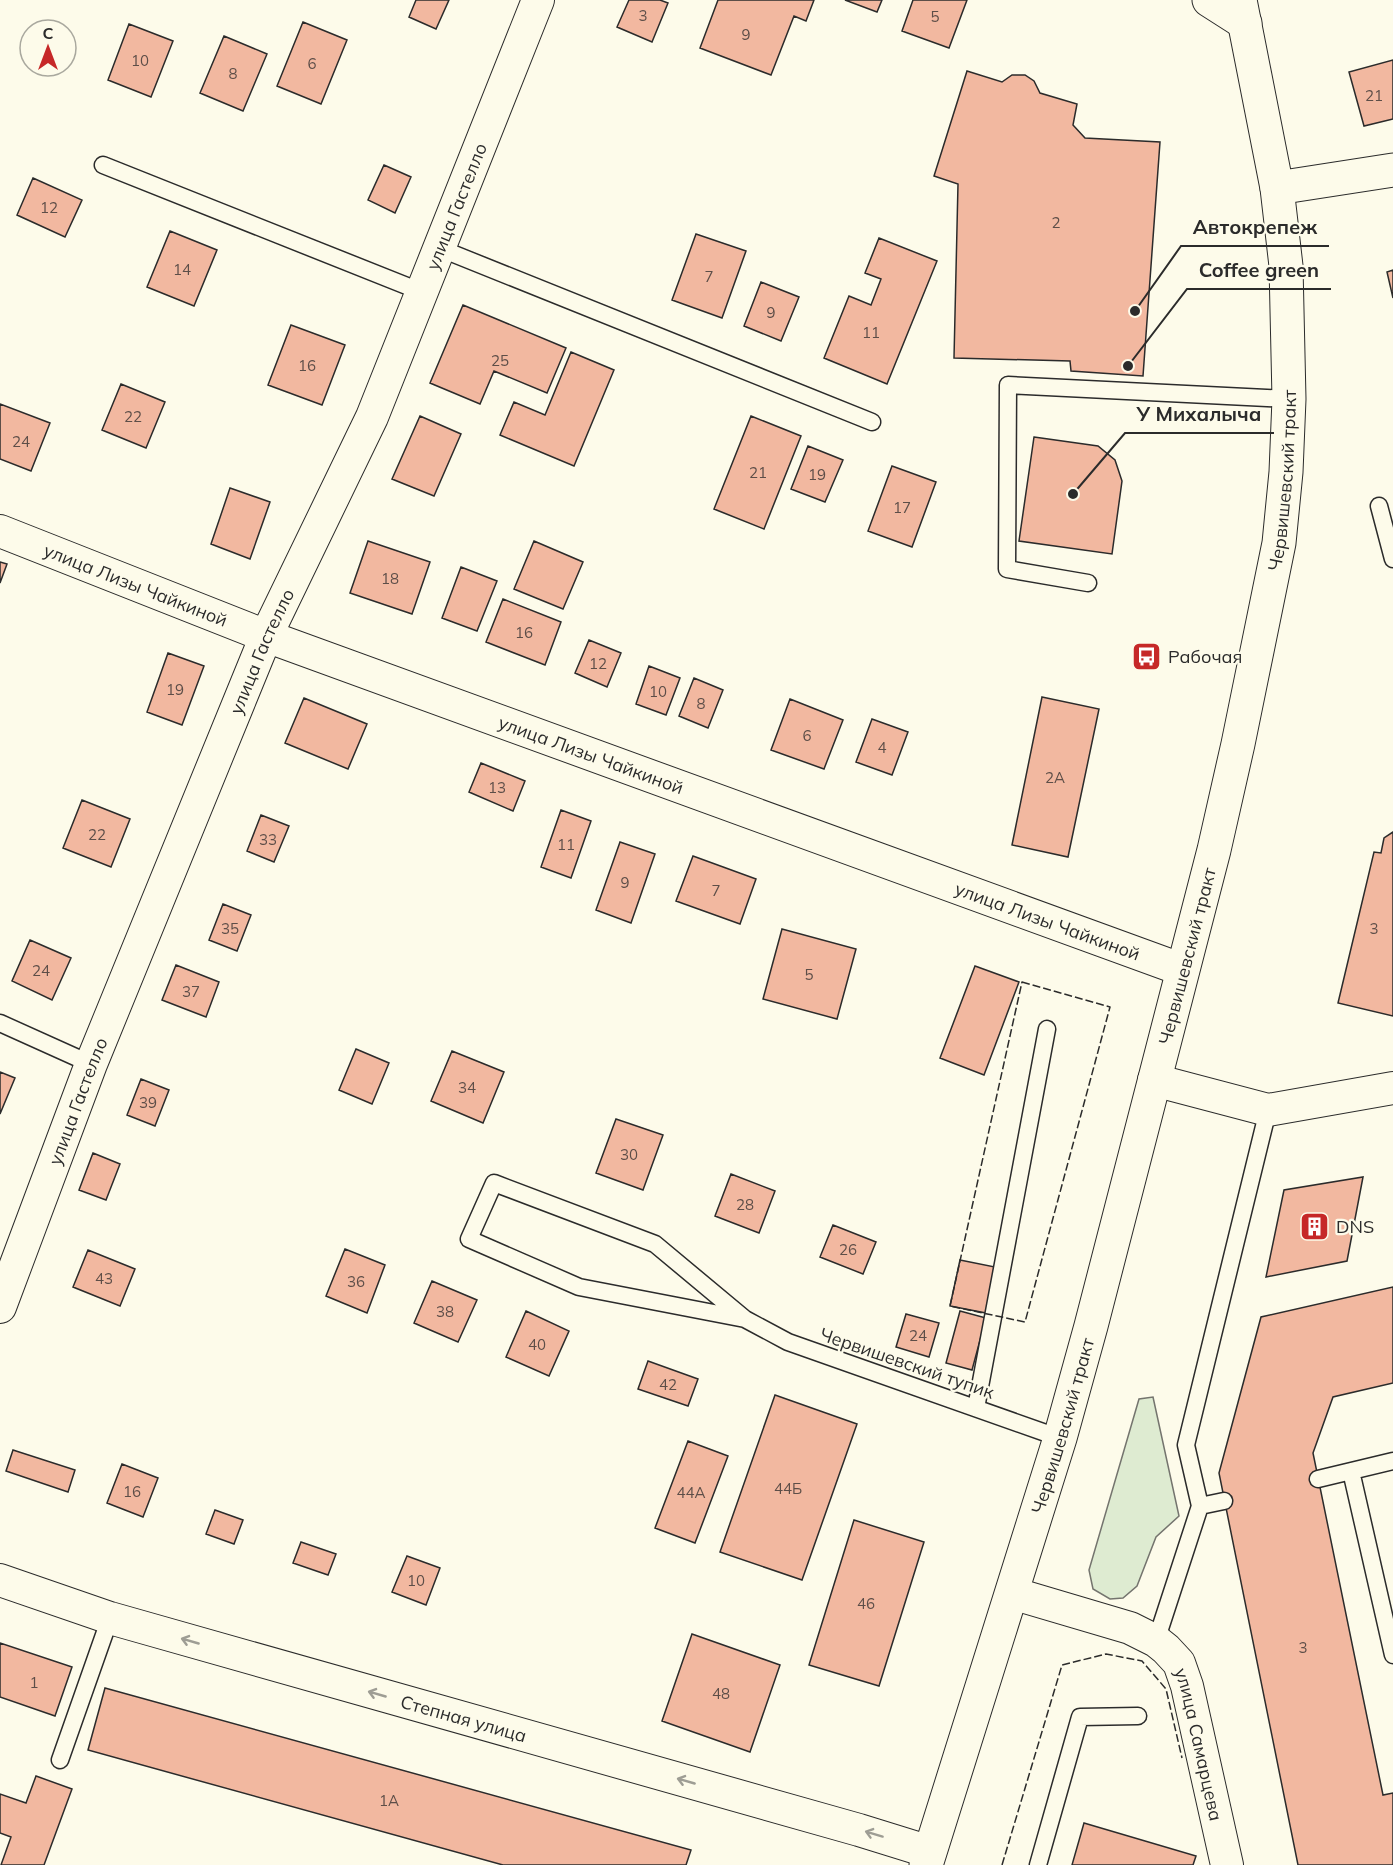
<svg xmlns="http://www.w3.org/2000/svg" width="1393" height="1865" font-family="Mulish,sans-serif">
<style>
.green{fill:#deebd1;stroke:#74746e;stroke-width:1.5}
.building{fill:#f2b8a0;stroke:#2b2b2b;stroke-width:1.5}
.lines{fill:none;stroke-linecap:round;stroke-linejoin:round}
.service-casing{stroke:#2b2b2b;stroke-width:19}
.minor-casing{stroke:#2b2b2b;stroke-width:34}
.tertiary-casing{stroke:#2b2b2b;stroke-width:35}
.primary-casing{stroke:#2b2b2b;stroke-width:35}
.service{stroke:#fdfbea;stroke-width:16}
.minor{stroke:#fdfbea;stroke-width:32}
.tertiary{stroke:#fdfbea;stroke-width:33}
.primary{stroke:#fdfbea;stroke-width:33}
.fence{stroke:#2b2b2b;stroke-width:1.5;stroke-dasharray:8 3;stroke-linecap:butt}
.oneway{stroke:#9e9d94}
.labels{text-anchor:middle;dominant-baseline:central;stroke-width:4.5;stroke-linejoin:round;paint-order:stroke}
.number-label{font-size:15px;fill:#5d4e48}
.street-label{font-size:18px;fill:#2b2b2b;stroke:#fdfbea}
.poi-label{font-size:18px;fill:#2b2b2b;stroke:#fdfbea;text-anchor:start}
.leader{fill:none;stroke:#2b2b2b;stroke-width:2}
.callout-dot{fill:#2b2b2b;stroke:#fdfbea;stroke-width:2}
.callout-label{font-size:20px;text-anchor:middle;font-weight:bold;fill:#2b2b2b;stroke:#fdfbea;stroke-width:4.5;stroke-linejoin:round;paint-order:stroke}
</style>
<rect width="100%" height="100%" fill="#fdfbea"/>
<path class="green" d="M 1153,1397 L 1179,1516 L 1156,1537 L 1137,1586 L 1123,1598 L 1110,1599 L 1093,1589 L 1089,1570 L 1139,1399 Z"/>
<path class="building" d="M 416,0 L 449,0 L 436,29 L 409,17 Z
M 629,0 L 660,0 L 668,3 L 652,42 L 617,27 Z
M 718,0 L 814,0 L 806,21 L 794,16 L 771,75 L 700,48 Z
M 845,0 L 882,0 L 877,12 Z
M 913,0 L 967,0 L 949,48 L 902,31 Z
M 303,22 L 347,40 L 321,104 L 277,86 Z
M 129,24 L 173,41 L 151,97 L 108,80 Z
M 224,36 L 267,54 L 243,111 L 200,93 Z
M 1393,60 L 1393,119 L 1364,126 L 1349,72 Z
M 967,71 L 1002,82 L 1012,75 L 1025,75 L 1034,81 L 1040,93 L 1077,104 L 1073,125 L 1085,138 L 1160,142 L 1143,376 L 1071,371 L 1070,361 L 954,358 L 958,184 L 934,176 Z
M 384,165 L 411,177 L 395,213 L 368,200 Z
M 33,178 L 82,200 L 65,237 L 17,215 Z
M 170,231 L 217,250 L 194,306 L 147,287 Z
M 696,234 L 746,251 L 722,318 L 672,300 Z
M 879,238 L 937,261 L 887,384 L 824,358 L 849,296 L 871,305 L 881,279 L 865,273 Z
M 1393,270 L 1393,298 L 1387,272 Z
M 761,282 L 799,297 L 781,341 L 744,326 Z
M 463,305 L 566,348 L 547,393 L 494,371 L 480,404 L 430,383 Z
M 291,325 L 345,345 L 322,405 L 268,385 Z
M 571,352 L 614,370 L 574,466 L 500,435 L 514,402 L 545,415 Z
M 121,384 L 165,402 L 146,448 L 102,430 Z
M 0,404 L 50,423 L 31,471 L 0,459 Z
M 420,416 L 461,434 L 434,496 L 392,479 Z
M 751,416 L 801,436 L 764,529 L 714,509 Z
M 1034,437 L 1098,446 L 1115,460 L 1122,481 L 1112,554 L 1019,541 Z
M 808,446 L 843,460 L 825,502 L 791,489 Z
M 892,466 L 936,482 L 912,547 L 868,531 Z
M 230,488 L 270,502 L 250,559 L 211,544 Z
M 368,541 L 430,562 L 412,614 L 350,593 Z
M 534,541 L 583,562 L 563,609 L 514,589 Z
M 0,562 L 7,564 L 0,583 Z
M 461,567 L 497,581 L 477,631 L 442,618 Z
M 503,599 L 561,622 L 545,665 L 486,642 Z
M 589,640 L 621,653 L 607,687 L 575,673 Z
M 168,653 L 204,666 L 182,725 L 147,712 Z
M 649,666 L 680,678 L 666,715 L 636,704 Z
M 694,678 L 723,690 L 708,728 L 679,716 Z
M 1042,697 L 1099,709 L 1068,857 L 1012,845 Z
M 304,698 L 367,724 L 348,769 L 285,743 Z
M 790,699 L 843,720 L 824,769 L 771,750 Z
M 872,719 L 908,732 L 892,775 L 856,762 Z
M 481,763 L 525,781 L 513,811 L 469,792 Z
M 82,800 L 130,819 L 111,867 L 63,848 Z
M 561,810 L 591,821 L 571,878 L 541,867 Z
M 261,815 L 289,826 L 274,862 L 247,851 Z
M 1393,832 L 1393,1016 L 1338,1003 L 1374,852 L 1381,853 L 1384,838 Z
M 620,842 L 655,854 L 631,923 L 596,910 Z
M 693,856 L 756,879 L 740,924 L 676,901 Z
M 223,904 L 251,915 L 237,951 L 209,940 Z
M 782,929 L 856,949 L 837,1019 L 763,999 Z
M 30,940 L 71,958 L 52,1000 L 12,981 Z
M 176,965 L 219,982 L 206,1017 L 162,1000 Z
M 975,966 L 1019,982 L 984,1075 L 940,1058 Z
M 356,1049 L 389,1063 L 372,1104 L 339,1090 Z
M 452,1051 L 504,1072 L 483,1123 L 431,1101 Z
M 0,1072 L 15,1078 L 0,1114 Z
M 141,1079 L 169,1090 L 155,1126 L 127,1115 Z
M 616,1119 L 663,1135 L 643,1190 L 596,1173 Z
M 93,1153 L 120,1164 L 106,1200 L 79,1190 Z
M 731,1174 L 775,1191 L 759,1233 L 715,1216 Z
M 1363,1177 L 1347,1261 L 1266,1277 L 1284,1190 Z
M 833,1225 L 876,1242 L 863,1274 L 820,1257 Z
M 345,1249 L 385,1265 L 367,1313 L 326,1296 Z
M 88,1250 L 135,1269 L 120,1306 L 73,1287 Z
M 960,1260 L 995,1267 L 986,1313 L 950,1306 Z
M 432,1281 L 477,1300 L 458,1342 L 414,1323 Z
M 1393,1287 L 1393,1383 L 1333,1397 L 1313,1453 L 1383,1795 L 1393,1793 L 1393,1865 L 1298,1865 L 1219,1473 L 1261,1317 Z
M 526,1311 L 569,1331 L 549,1376 L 506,1357 Z
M 960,1311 L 986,1318 L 972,1370 L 946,1363 Z
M 906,1314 L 939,1323 L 929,1357 L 896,1347 Z
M 648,1361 L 698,1379 L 688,1406 L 638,1389 Z
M 775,1395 L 857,1424 L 802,1580 L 720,1552 Z
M 688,1441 L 728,1456 L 695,1543 L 655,1528 Z
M 13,1450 L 75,1470 L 68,1492 L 6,1471 Z
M 122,1464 L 158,1478 L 143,1517 L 107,1503 Z
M 215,1510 L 243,1520 L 234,1544 L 206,1534 Z
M 854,1520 L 924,1542 L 879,1686 L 809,1665 Z
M 301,1542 L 336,1554 L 328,1575 L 293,1563 Z
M 407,1556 L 440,1568 L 426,1605 L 392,1592 Z
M 692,1634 L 780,1665 L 750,1752 L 662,1721 Z
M 0,1643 L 72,1667 L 55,1716 L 0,1697 Z
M 105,1688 L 691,1850 L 686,1865 L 503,1865 L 88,1750 Z
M 36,1776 L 72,1789 L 44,1865 L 1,1865 L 11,1837 L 0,1833 L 0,1794 L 26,1803 Z
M 1084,1823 L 1196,1856 L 1193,1865 L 1072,1865 Z"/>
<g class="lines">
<defs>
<path id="service" d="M 103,165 L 422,292
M 439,248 L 872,422
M 1379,506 L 1393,559
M 1088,583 L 1007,569 L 1008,385 L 1289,399
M 0,1023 L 91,1064
M 745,1319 L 579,1287 L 469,1239 L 494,1183 L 655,1244 L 745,1319 L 788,1342 L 1060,1438
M 976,1408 L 1047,1029
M 1351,1471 L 1393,1655
M 1318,1479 L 1393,1461
M 1200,1506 L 1186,1445 L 1268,1110
M 1156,1641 L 1200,1506 L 1224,1501
M 60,1760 L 110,1618
M 1038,1865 L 1080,1717 L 1138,1716"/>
<g id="minor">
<path id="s1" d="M 0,531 L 266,636 L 1183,970"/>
<path d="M 1154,1080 L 1268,1110 L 1393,1088"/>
<path id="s2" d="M 0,1307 L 91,1064 L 266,636 L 372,417 L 538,0"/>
<path id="s3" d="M 0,1580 L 110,1618 L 859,1830 L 930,1852"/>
<path id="s4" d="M 1012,1593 L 1130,1628 L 1156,1641 L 1166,1649 L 1179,1663 L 1187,1686 L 1227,1865"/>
</g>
<path id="tertiary" d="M 1277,188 L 1393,170"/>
<g id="primary">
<path d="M 1209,0 L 1245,23"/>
<path id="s5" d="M 926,1865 L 1060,1438 L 1091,1326 L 1214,850 L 1238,744 L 1279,543 L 1286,472 L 1289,399 L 1286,266 L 1277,188 L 1240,0"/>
</g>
</defs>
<use href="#service" class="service-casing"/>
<use href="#minor" class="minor-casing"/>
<use href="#tertiary" class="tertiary-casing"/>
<use href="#primary" class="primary-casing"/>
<use href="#service" class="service"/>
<use href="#minor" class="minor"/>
<use href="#tertiary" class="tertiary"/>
<use href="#primary" class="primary"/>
<path class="fence" d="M 1022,982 L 1110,1007 L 1025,1322 L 950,1306 Z
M 1002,1865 L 1062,1665 L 1106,1654 L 1142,1661 L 1166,1689 L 1182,1758"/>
</g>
<defs><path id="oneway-shaft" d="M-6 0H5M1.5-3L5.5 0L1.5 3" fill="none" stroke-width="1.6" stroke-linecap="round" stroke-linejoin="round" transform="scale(1.5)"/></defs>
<g class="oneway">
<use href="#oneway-shaft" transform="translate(190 1641) rotate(-164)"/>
<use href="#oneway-shaft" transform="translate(377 1694) rotate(-164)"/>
<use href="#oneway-shaft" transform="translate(686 1781) rotate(-164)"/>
<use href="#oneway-shaft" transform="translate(874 1834) rotate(-163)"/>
</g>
<defs>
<symbol id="bus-square" viewBox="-11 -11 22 22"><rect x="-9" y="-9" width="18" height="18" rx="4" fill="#c62828" stroke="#fdfbea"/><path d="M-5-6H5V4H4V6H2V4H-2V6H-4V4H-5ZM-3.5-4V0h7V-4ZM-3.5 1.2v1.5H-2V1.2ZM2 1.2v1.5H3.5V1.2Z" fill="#fff"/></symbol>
<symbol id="building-square" viewBox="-11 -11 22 22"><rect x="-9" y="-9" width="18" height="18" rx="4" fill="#c62828" stroke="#fdfbea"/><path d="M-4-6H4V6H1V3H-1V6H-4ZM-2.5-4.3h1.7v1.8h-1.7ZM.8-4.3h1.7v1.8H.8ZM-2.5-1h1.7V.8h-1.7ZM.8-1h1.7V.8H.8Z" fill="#fff"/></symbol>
</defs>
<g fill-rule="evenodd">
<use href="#bus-square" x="1130" y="640" width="33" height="33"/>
<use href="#building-square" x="1298" y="1210" width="33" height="33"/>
</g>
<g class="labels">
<g class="number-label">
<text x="643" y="15">3</text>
<text x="935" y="16">5</text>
<text x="746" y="34">9</text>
<text x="140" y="60">10</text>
<text x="312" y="63">6</text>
<text x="233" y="73">8</text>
<text x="1374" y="95">21</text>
<text x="49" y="207">12</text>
<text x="1056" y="222">2</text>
<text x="182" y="269">14</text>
<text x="709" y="276">7</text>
<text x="771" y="312">9</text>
<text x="871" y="332">11</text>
<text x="500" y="360">25</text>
<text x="307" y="365">16</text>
<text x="133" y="416">22</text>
<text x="21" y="441">24</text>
<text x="758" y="472">21</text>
<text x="817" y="474">19</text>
<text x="902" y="507">17</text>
<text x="390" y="578">18</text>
<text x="524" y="632">16</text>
<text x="598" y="663">12</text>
<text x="175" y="689">19</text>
<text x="658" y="691">10</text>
<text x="701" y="703">8</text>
<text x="807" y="735">6</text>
<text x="882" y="747">4</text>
<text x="1055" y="777">2А</text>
<text x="497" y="787">13</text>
<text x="97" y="834">22</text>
<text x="268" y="839">33</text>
<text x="566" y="844">11</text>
<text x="625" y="882">9</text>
<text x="716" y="890">7</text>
<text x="230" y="928">35</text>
<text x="1374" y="928">3</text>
<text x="41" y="970">24</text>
<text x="809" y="974">5</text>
<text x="191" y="991">37</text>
<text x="467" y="1087">34</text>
<text x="148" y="1102">39</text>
<text x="629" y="1154">30</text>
<text x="745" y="1204">28</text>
<text x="848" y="1249">26</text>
<text x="104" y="1278">43</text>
<text x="356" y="1281">36</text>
<text x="445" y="1311">38</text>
<text x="918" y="1335">24</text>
<text x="537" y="1344">40</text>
<text x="668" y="1384">42</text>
<text x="788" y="1488">44Б</text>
<text x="132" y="1491">16</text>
<text x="691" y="1492">44А</text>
<text x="416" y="1580">10</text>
<text x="866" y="1603">46</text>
<text x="1303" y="1647">3</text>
<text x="34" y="1682">1</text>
<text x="721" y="1693">48</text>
<text x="389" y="1800">1А</text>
</g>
<g class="street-label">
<text stroke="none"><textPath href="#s2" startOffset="1192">улица Гастелло</textPath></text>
<text stroke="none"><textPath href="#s5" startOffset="1432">Червишевский тракт</textPath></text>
<text stroke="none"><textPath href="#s1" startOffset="146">улица Лизы Чайкиной</textPath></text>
<text stroke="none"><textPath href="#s2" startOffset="706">улица Гастелло</textPath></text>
<text stroke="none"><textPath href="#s1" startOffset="632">улица Лизы Чайкиной</textPath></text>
<text stroke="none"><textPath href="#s1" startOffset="1118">улица Лизы Чайкиной</textPath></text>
<text stroke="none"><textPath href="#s5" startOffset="946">Червишевский тракт</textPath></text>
<text stroke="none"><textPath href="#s2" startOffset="220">улица Гастелло</textPath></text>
<text transform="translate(907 1363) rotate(19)">Червишевский тупик</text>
<text stroke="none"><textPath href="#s5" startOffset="460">Червишевский тракт</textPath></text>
<text stroke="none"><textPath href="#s3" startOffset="484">Степная улица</textPath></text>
<text stroke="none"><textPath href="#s4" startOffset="268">улица Самарцева</textPath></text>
</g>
<g class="poi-label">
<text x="1168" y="656">Рабочая</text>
<text x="1336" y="1226">DNS</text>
</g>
</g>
<path class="leader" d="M1135 311L1181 246H1329M1128 366L1187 289H1331M1073 494L1125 433H1274"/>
<g class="callout-dot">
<circle cx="1135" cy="311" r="6"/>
<circle cx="1128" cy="366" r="6"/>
<circle cx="1073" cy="494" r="6"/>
</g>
<g class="callout-label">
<text x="1255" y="234">Автокрепеж</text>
<text x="1259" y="277">Coffee green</text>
<text x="1199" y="421">У Михалыча</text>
</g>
<g transform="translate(48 48)"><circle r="28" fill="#fdfbea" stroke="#a9a89e" stroke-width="1.5"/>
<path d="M0-4.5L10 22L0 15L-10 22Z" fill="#c62828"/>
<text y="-9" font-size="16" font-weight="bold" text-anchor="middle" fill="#2b2b2b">С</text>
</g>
</svg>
